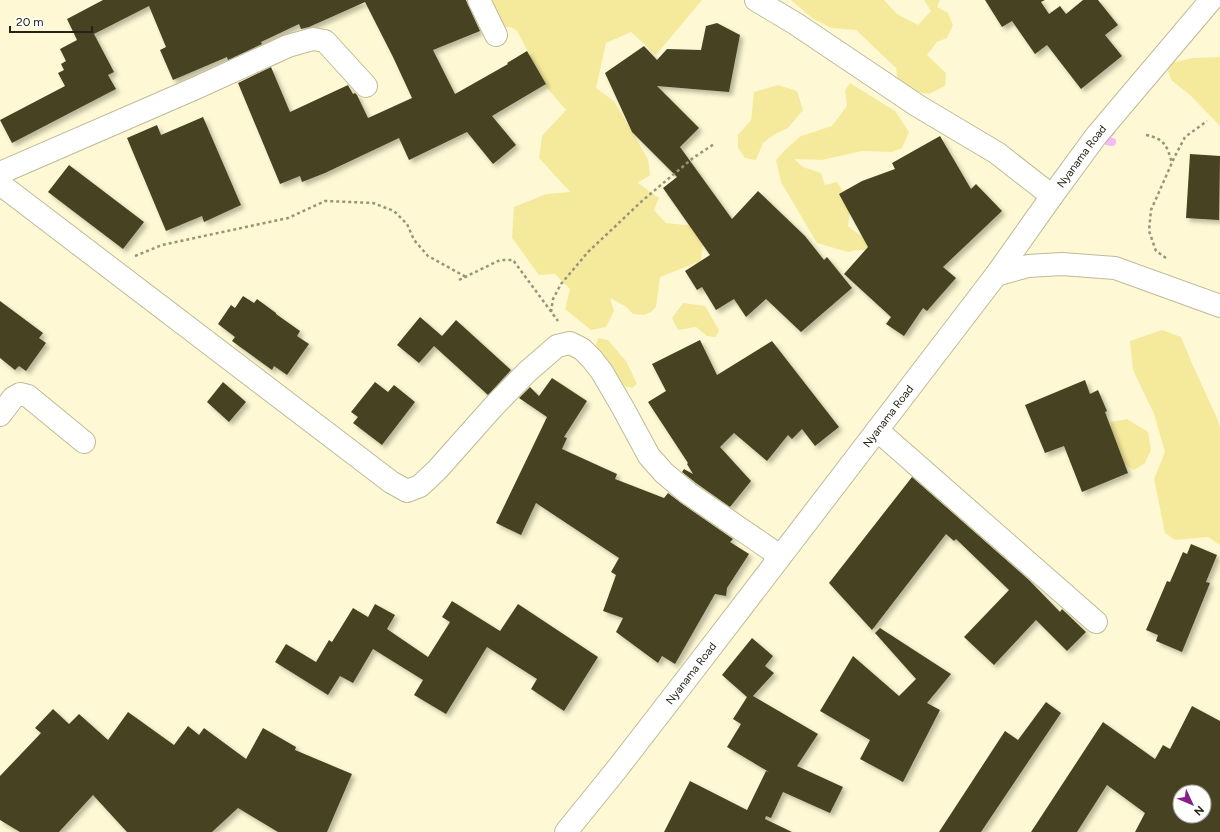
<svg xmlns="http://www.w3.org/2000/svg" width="1220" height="832" font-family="Figtree,sans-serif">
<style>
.green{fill:#f5ea9c}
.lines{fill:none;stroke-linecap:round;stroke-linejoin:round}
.stream{stroke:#f6bbf6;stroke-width:8}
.building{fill:#474323;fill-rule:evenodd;filter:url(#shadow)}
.minor-casing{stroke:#bfba97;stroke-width:24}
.path{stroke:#98947a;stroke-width:2.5;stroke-dasharray:3 3;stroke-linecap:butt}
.minor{stroke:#fff;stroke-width:22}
.labels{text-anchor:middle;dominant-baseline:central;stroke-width:4;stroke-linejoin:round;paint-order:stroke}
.street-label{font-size:11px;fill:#252315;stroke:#fff}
</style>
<defs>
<filter id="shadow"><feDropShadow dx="3.5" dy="3.5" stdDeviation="2" flood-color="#0004"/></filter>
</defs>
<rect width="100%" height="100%" fill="#fef9d4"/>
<path class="green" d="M 486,0 L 702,0 L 656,55 L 631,32 L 606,43 L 596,88 L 614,101 L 648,159 L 650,175 L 638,183 L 659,198 L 654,210 L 666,223 L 696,226 L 704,237 L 701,261 L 660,277 L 656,307 L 651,312 L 644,315 L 633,314 L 625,306 L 610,298 L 614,311 L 606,327 L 591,330 L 565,309 L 570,289 L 555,274 L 539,275 L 512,238 L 514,207 L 546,194 L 570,192 L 539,158 L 542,136 L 566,110 L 547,88 L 517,31 C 511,26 507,26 500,29 Z
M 791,0 L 884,0 L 897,14 L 918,25 L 931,11 L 924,0 L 940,0 L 937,7 L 948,13 L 953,25 L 947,38 L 937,42 L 927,55 L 946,73 L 945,86 L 929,94 L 913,91 L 898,83 L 896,68 L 856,30 L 831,28 L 812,18 Z
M 1220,57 L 1220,126 L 1190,95 L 1171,80 L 1166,64 L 1193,58 Z
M 850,83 L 895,111 L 909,132 L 902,148 L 892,152 L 862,151 L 822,160 L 794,159 L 803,167 L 821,173 L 825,185 L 837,182 L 851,203 L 848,226 L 874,246 L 871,250 L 856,250 L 848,252 L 817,243 L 781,182 L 776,160 L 786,149 L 801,136 L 832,126 L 847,106 L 845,90 Z
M 778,85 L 797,91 L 803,110 L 788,128 L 775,134 L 763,143 L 756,160 L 745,158 L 738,148 L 738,135 L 751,120 L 754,92 Z
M 683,303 L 705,306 L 719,330 L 716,337 L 707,336 L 696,327 L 678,330 L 672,318 Z
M 1162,330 L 1181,337 L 1194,368 L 1217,418 L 1220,428 L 1220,545 L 1208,537 L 1175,540 L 1165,533 L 1154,479 L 1165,452 L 1154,414 L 1133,370 L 1130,341 Z
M 598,338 L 608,340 L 626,361 L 637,384 L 632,388 L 624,386 L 612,369 L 596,345 Z
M 1127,419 L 1148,432 L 1151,450 L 1145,463 L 1134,470 L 1117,459 L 1111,435 L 1111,422 Z"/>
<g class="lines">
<path class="stream" d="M 1111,132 L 1106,137 L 1107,141 L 1112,142"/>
</g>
<path class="building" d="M 103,0 L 466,0 L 468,5 L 480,31 L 433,50 L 455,94 L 508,64 L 507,63 L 527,51 L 546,84 L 492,116 L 516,145 L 493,164 L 467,132 L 409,160 L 399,138 L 325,173 L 302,182 L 300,176 L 280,184 L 238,83 L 271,67 L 290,112 L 348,85 L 353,94 L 355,93 L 357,95 L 368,118 L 412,98 L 393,57 L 365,2 L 309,27 L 301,29 L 299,24 L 261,42 L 262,44 L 228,60 L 227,57 L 173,80 L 160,50 L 166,47 L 149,6 L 94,34 L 114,72 L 108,75 L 116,89 L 12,143 L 0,120 L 65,86 L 58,73 L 64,70 L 61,64 L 66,61 L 60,49 L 77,40 L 67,19 Z
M 985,0 L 1045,0 L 1041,2 L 1049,14 L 1060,6 L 1066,14 L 1083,0 L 1098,0 L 1118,25 L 1105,35 L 1122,56 L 1081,89 L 1047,45 L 1035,54 L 1012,21 L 1002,27 Z
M 717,23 L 740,35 L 729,92 L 657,86 L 699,128 L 680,147 L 732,219 L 758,191 L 805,236 L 824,260 L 827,257 L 852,288 L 801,332 L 766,299 L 746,317 L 734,299 L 716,310 L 702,287 L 697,290 L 685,271 L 710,255 L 663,188 L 677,177 L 632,132 L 605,73 L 644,46 L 657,60 L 667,49 L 701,50 L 706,26 Z
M 203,117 L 241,205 L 204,222 L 202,216 L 166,231 L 127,138 L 157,125 L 161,135 Z
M 940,136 L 971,189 L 976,184 L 1002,211 L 943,267 L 956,278 L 927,311 L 923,308 L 904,336 L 886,324 L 891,317 L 844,274 L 868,247 L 839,194 L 862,181 L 895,169 L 892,163 Z
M 1190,154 L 1220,156 L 1219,220 L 1186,218 Z
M 69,165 L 144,222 L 123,249 L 48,192 Z
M 243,296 L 254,303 L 257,299 L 276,313 L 276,314 L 300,331 L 297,336 L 309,344 L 287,375 L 274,366 L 272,370 L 232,341 L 235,337 L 218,324 L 231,305 L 235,308 Z
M 0,301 L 43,333 L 39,338 L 46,343 L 26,371 L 19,366 L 15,370 L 0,358 Z
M 420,317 L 442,336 L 456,320 L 511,370 L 488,395 L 434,346 L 419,363 L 397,345 Z
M 700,340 L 717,375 L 772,341 L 839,427 L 815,446 L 802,429 L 792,439 L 788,435 L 767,461 L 734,433 L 720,447 L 751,481 L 730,507 L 696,483 L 682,472 L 684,469 L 693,474 L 687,464 L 688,463 L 648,402 L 666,391 L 652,364 Z
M 552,378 L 587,401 L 564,437 L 567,438 L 562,449 L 617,474 L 615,479 L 664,498 L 668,493 L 681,503 L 733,539 L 730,542 L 749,554 L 727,588 L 726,596 L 715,594 L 675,664 L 662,656 L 658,663 L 616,632 L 623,618 L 603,611 L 616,575 L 611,572 L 619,558 L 536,503 L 521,535 L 496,523 L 547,417 L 519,398 L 530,387 L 539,396 Z
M 1085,380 L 1090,394 L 1098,390 L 1107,411 L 1105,412 L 1128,473 L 1082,492 L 1064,446 L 1045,453 L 1025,405 Z
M 223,382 L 246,402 L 229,422 L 207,402 Z
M 375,382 L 388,392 L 394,385 L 415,402 L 382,445 L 353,423 L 358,417 L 351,412 Z
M 912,477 L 1029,580 L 1060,612 L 1062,609 L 1086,632 L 1067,651 L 1036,620 L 994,665 L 964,637 L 1009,590 L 956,539 L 954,541 L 946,534 L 872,630 L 829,583 Z
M 1191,544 L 1217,555 L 1206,582 L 1210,583 L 1182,652 L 1156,641 L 1158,635 L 1146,630 L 1167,581 L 1170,582 L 1183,552 L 1187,554 Z
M 452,601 L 500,631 L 518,604 L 598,657 L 564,711 L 531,689 L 537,679 L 487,647 L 446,714 L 414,695 L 423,680 L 373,649 L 353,683 L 340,676 L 328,695 L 275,662 L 286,644 L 316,662 L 329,640 L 332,642 L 353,608 L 368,617 L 375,604 L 395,615 L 387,629 L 428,657 L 450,622 L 442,617 Z
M 880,628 L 951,674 L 927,703 L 940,710 L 903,782 L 860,759 L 870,740 L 820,711 L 853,656 L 899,696 L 916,679 L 875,633 Z
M 752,638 L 773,656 L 765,666 L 774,673 L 753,696 L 818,734 L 797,766 L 843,787 L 830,813 L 783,792 L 771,818 L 766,816 L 765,819 L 792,832 L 664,832 L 690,781 L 747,810 L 766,771 L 769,772 L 727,747 L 741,724 L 733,719 L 747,697 L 722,675 Z
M 1046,702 L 1061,713 L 981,832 L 939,832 L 1005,731 L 1018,740 Z
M 1192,706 L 1220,721 L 1220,832 L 1135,832 L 1145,813 L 1107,785 L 1077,832 L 1031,832 L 1103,722 L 1155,759 L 1163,745 L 1170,749 ZM 1180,792 L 1204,792 L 1204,816 L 1180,816 Z
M 53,709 L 69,724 L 79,714 L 108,740 L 128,712 L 174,745 L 188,726 L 199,735 L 204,728 L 246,759 L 263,728 L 296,747 L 295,750 L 352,774 L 327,832 L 278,832 L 238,808 L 212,832 L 127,832 L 93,795 L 59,832 L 20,832 L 0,820 L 0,776 L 41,733 L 35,728 Z"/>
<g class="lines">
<defs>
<g id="minor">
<path d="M 479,0 L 496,35"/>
<path d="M 756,0 L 796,24 L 918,106 L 997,153 L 1052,196"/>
<path d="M 0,173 L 196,88 L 288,46 L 313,39 L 325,41 L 366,86"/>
<path d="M 0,184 L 391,482 L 407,491 L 420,486 L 437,470 L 493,407 L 527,372 L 557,346 L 570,343 L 582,349 L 592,359 L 602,372 L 623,408 L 649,456 L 664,473 L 688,493 L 780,556"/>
<path d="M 996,275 L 1028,266 L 1062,264 L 1115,268 L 1220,306"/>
<path d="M 0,415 L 13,398 L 20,394 L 28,396 L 84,442"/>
<path d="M 877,430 L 1096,622"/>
<path id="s1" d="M 566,832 L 617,769 L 692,672 L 996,275 L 1052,196 L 1096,136 L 1211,0"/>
</g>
</defs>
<use href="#minor" class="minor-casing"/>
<path class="path" d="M 1146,135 C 1165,139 1167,146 1172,163
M 135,256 L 162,245 L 288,218 L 325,201 L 373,203 L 394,211 L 407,224 L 414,240 L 428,256 L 466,277
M 1166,258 L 1156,251 L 1149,231 L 1151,210 L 1175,156 L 1185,137 L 1207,121
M 459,280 L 500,260 L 513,260 L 558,321
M 551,312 L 553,299 L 561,284 L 588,252 L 642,201 L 693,158 L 714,144"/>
<use href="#minor" class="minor"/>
</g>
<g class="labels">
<g class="street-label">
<text stroke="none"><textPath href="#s1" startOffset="850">Nyanama Road</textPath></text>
<text stroke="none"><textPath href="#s1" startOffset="526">Nyanama Road</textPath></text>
<text stroke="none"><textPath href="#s1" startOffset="202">Nyanama Road</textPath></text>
</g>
</g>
<g transform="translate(1192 804) rotate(134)"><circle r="19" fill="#ffffff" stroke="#a8a7a1"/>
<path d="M0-3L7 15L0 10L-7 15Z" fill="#852089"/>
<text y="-6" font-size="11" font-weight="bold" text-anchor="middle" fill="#252315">N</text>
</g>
<path d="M10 26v6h82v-6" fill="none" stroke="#252315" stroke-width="2"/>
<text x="16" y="26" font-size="12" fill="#252315" stroke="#ffffff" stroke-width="3" paint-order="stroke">20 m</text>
</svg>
